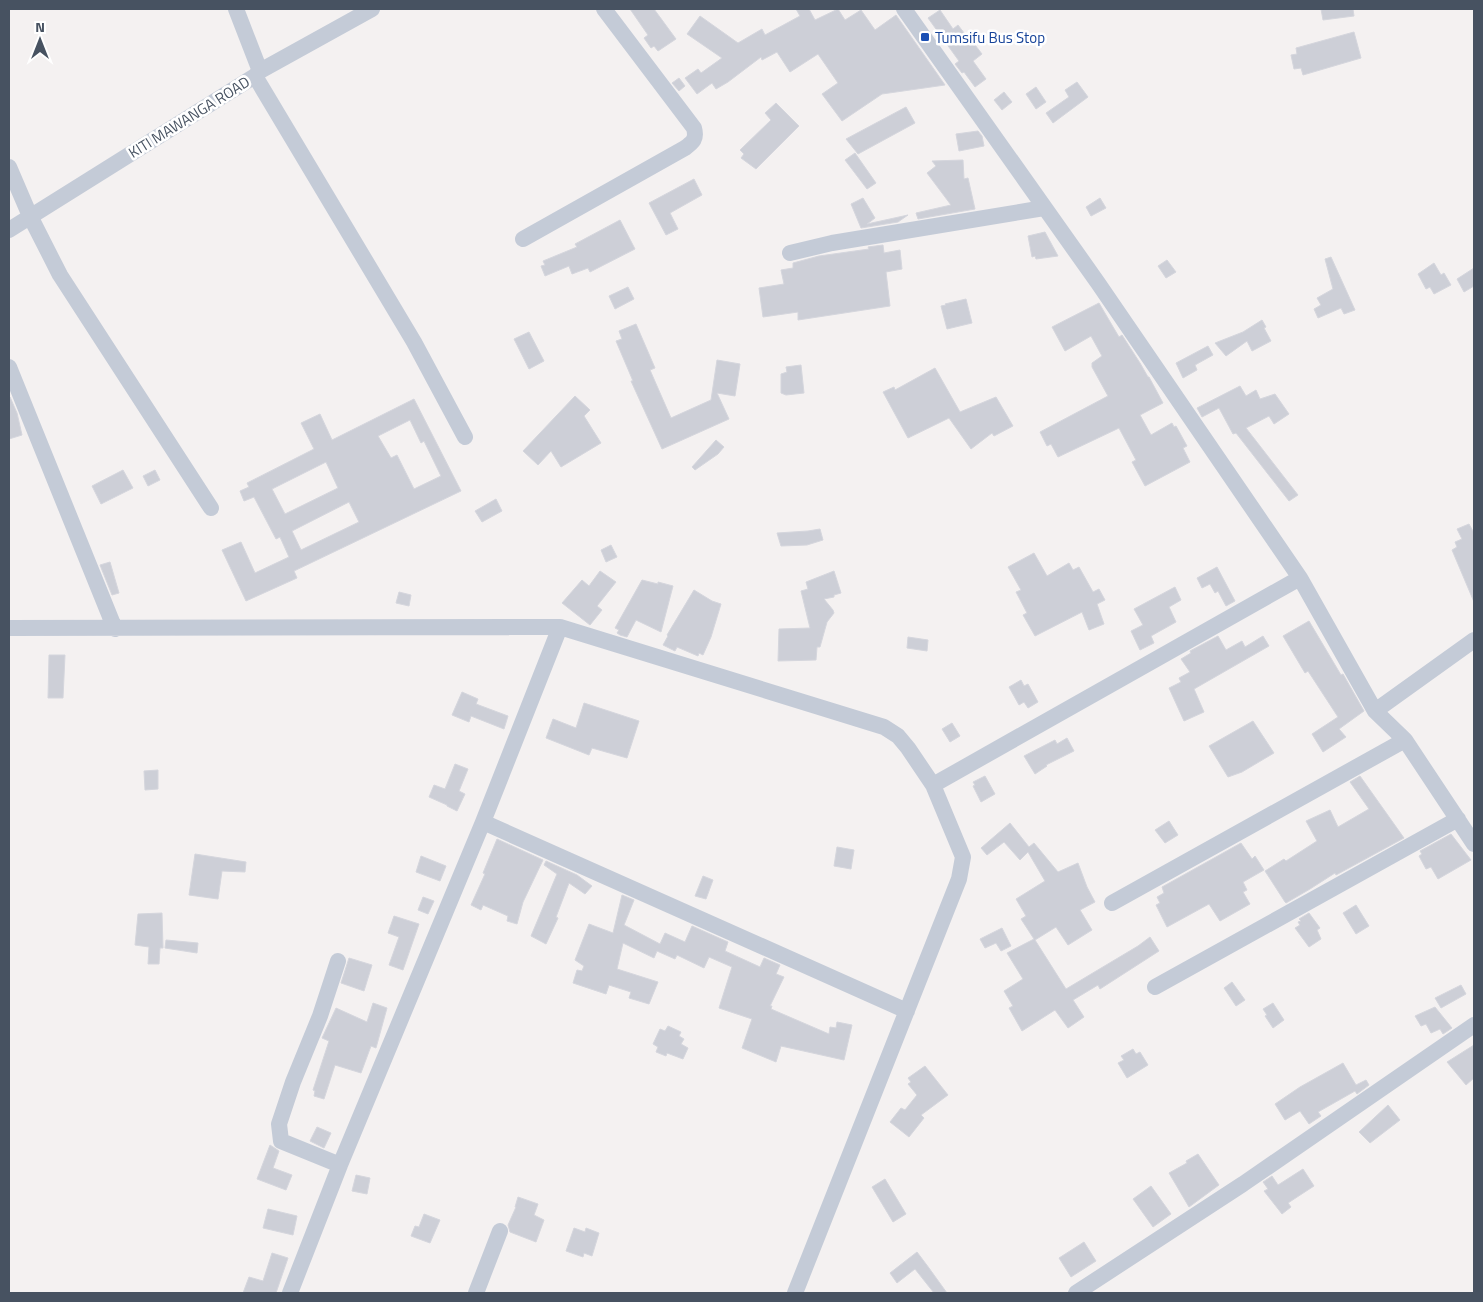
<svg xmlns="http://www.w3.org/2000/svg" width="1483" height="1302" font-family="'Titillium Web',sans-serif">
<style>
.building{fill:#cdcfd7;stroke:#d5d6dd;fill-rule:evenodd}
.lines{fill:none;stroke-linecap:round;stroke-linejoin:round}
.street{stroke:#c4cbd7;stroke-width:16}
.transit-dot{fill:#1a4fb4;stroke:#fff;stroke-width:2}
.labels{text-anchor:middle;dominant-baseline:central;stroke-width:5;stroke-linejoin:round;paint-order:stroke}
.transit-label{font-size:15px;fill:#164399;stroke:#fff;text-anchor:start}
.street-label{font-size:15px;fill:#475261;stroke:#fff}
</style>
<rect width="100%" height="100%" fill="#f4f1f1"/>
<path class="building" d="M 630,9 L 654,9 L 676,39 L 658,51 L 654,46 L 651,48 L 644,38 L 648,35 Z
M 796,9 L 809,9 L 815,20 L 838,9 L 845,20 L 861,10 L 875,30 L 896,15 L 945,85 L 882,94 L 842,121 L 822,94 L 838,83 L 818,54 L 790,72 L 777,52 L 762,60 L 761,57 L 728,82 L 716,89 L 712,83 L 697,94 L 685,78 L 698,69 L 701,73 L 722,58 L 687,34 L 700,16 L 738,43 L 762,29 L 765,35 L 800,16 Z
M 1321,9 L 1353,9 L 1354,16 L 1323,20 Z
M 940,10 L 953,29 L 958,25 L 971,42 L 972,41 L 982,54 L 973,61 L 986,79 L 975,87 L 964,72 L 962,73 L 955,64 L 959,61 L 928,18 Z
M 1354,32 L 1361,58 L 1303,75 L 1301,68 L 1294,69 L 1291,55 L 1297,54 L 1296,48 Z
M 679,78 L 685,86 L 679,91 L 672,83 Z
M 1077,82 L 1088,97 L 1053,123 L 1046,113 L 1069,97 L 1065,90 Z
M 1036,87 L 1046,102 L 1036,109 L 1026,94 Z
M 1004,92 L 1012,102 L 1002,110 L 994,100 Z
M 776,103 L 799,126 L 756,169 L 741,158 L 744,154 L 740,150 L 771,120 L 765,113 Z
M 906,107 L 915,123 L 858,154 L 846,139 Z
M 978,131 L 982,136 L 984,146 L 959,151 L 956,134 Z
M 855,153 L 876,183 L 867,189 L 845,160 Z
M 963,160 L 964,179 L 968,178 L 975,209 L 918,219 L 916,213 L 951,205 L 927,173 L 936,166 L 932,161 Z
M 694,179 L 702,195 L 670,213 L 678,229 L 666,235 L 649,203 Z
M 863,198 L 875,218 L 867,224 L 908,215 L 898,222 L 861,228 L 851,204 Z
M 1100,198 L 1106,208 L 1091,216 L 1086,207 Z
M 620,220 L 635,249 L 590,272 L 588,268 L 572,274 L 569,266 L 545,276 L 541,266 L 545,265 L 543,261 L 577,247 L 575,244 Z
M 1045,232 L 1058,256 L 1036,259 L 1035,256 L 1032,257 L 1028,236 Z
M 883,245 L 884,253 L 900,250 L 902,269 L 886,272 L 890,306 L 798,320 L 798,312 L 763,317 L 759,288 L 784,284 L 781,270 L 793,268 L 793,263 L 819,256 L 869,249 L 868,247 Z
M 1331,257 L 1355,310 L 1344,314 L 1341,308 L 1318,318 L 1314,309 L 1321,305 L 1317,298 L 1333,289 L 1325,259 Z
M 1167,260 L 1176,272 L 1166,278 L 1158,266 Z
M 1434,263 L 1441,275 L 1444,273 L 1451,285 L 1434,294 L 1430,287 L 1426,289 L 1418,274 Z
M 1474,268 L 1474,286 L 1464,292 L 1457,279 Z
M 628,287 L 634,299 L 615,309 L 609,296 Z
M 966,299 L 972,323 L 947,329 L 941,306 L 946,305 L 945,304 Z
M 1099,303 L 1119,337 L 1122,335 L 1140,363 L 1148,377 L 1149,377 L 1163,403 L 1140,415 L 1151,435 L 1172,423 L 1174,427 L 1176,426 L 1187,446 L 1183,448 L 1190,462 L 1145,486 L 1132,462 L 1136,460 L 1119,428 L 1058,457 L 1051,444 L 1047,446 L 1040,432 L 1108,396 L 1092,367 L 1092,363 L 1102,356 L 1091,336 L 1065,351 L 1052,327 Z
M 1262,320 L 1266,327 L 1264,328 L 1271,341 L 1252,351 L 1247,341 L 1226,356 L 1215,343 L 1243,332 Z
M 636,324 L 655,368 L 650,370 L 671,418 L 711,400 L 717,360 L 740,364 L 735,396 L 717,393 L 729,419 L 662,449 L 631,381 L 633,381 L 616,341 L 622,339 L 619,331 Z
M 529,332 L 544,361 L 529,369 L 514,339 Z
M 1208,346 L 1213,355 L 1195,365 L 1197,370 L 1183,378 L 1176,363 Z
M 801,365 L 804,393 L 786,395 L 781,393 L 781,374 L 787,372 L 786,367 Z
M 935,368 L 960,412 L 996,397 L 1013,426 L 994,436 L 992,433 L 971,449 L 949,418 L 908,438 L 883,392 L 894,387 L 895,390 Z
M 1240,386 L 1246,396 L 1256,390 L 1260,399 L 1275,394 L 1289,414 L 1274,424 L 1269,416 L 1246,428 L 1298,495 L 1289,501 L 1236,433 L 1233,434 L 1219,408 L 1202,417 L 1197,408 Z
M 575,396 L 590,410 L 584,416 L 601,443 L 561,467 L 551,451 L 538,465 L 523,451 Z
M 9,397 L 10,397 L 17,413 L 22,435 L 9,439 Z
M 414,399 L 461,491 L 294,571 L 297,578 L 246,601 L 222,550 L 241,542 L 255,573 L 289,557 L 280,537 L 276,539 L 254,497 L 244,501 L 240,491 L 249,487 L 247,483 L 314,449 L 301,423 L 320,414 L 332,440 ZM 410,420 L 421,443 L 424,441 L 441,476 L 414,489 L 397,455 L 391,458 L 378,436 ZM 326,462 L 338,488 L 285,514 L 272,489 ZM 349,502 L 359,522 L 301,550 L 292,531 Z
M 716,440 L 724,447 L 718,454 L 695,470 L 692,467 Z
M 123,470 L 133,488 L 101,504 L 92,486 Z
M 155,470 L 160,480 L 148,486 L 143,476 Z
M 496,499 L 502,511 L 482,522 L 475,511 Z
M 1469,524 L 1474,533 L 1474,602 L 1452,550 L 1457,547 L 1455,542 L 1462,539 L 1457,529 Z
M 820,529 L 823,540 L 807,545 L 781,546 L 777,533 L 808,531 Z
M 611,545 L 617,557 L 606,562 L 601,550 Z
M 1034,553 L 1047,576 L 1069,563 L 1073,570 L 1079,567 L 1093,592 L 1099,589 L 1105,600 L 1097,604 L 1104,624 L 1089,630 L 1082,612 L 1035,636 L 1023,615 L 1027,613 L 1016,592 L 1021,590 L 1008,567 Z
M 110,562 L 119,593 L 112,595 L 100,565 Z
M 1217,567 L 1235,601 L 1226,606 L 1218,591 L 1215,593 L 1210,584 L 1202,588 L 1197,578 Z
M 600,571 L 616,582 L 597,606 L 602,610 L 590,625 L 562,603 L 582,580 L 589,586 Z
M 834,571 L 841,593 L 834,595 L 834,597 L 824,599 L 833,610 L 834,613 L 827,622 L 820,647 L 817,647 L 816,660 L 778,661 L 779,629 L 810,628 L 801,591 L 808,589 L 806,582 Z
M 642,580 L 658,584 L 658,582 L 673,586 L 661,632 L 636,620 L 627,637 L 620,635 L 617,633 L 619,630 L 615,628 Z
M 1175,587 L 1181,600 L 1169,607 L 1176,622 L 1151,636 L 1154,643 L 1140,650 L 1131,631 L 1143,625 L 1134,609 Z
M 694,590 L 712,601 L 721,604 L 711,637 L 703,655 L 699,653 L 698,656 L 677,647 L 675,651 L 663,645 L 668,636 L 667,635 Z
M 399,592 L 411,595 L 409,606 L 396,603 Z
M 1309,621 L 1341,675 L 1343,674 L 1364,711 L 1339,729 L 1346,737 L 1323,752 L 1312,734 L 1338,717 L 1308,671 L 1305,673 L 1283,636 Z
M 1218,636 L 1226,650 L 1242,641 L 1245,647 L 1263,636 L 1269,646 L 1194,689 L 1204,712 L 1184,721 L 1169,688 L 1181,682 L 1179,678 L 1190,672 L 1181,659 L 1191,653 L 1190,651 Z
M 908,637 L 928,640 L 927,651 L 907,648 Z
M 49,655 L 65,655 L 63,698 L 48,698 Z
M 1021,680 L 1024,686 L 1028,684 L 1038,702 L 1028,708 L 1024,702 L 1019,705 L 1009,687 Z
M 462,692 L 478,699 L 476,704 L 508,716 L 504,729 L 471,716 L 469,722 L 452,715 Z
M 584,703 L 639,721 L 627,758 L 592,748 L 589,755 L 546,738 L 553,719 L 576,728 Z
M 1253,721 L 1274,753 L 1242,772 L 1228,777 L 1209,746 Z
M 952,723 L 960,736 L 950,742 L 942,729 Z
M 1067,738 L 1074,751 L 1046,765 L 1047,766 L 1035,774 L 1024,756 L 1055,740 L 1057,744 Z
M 455,764 L 468,769 L 459,791 L 465,794 L 457,811 L 447,806 L 447,805 L 429,797 L 434,785 L 445,789 Z
M 158,770 L 158,789 L 145,790 L 144,771 Z
M 985,776 L 995,794 L 981,802 L 973,786 L 975,785 L 973,782 Z
M 1360,776 L 1404,838 L 1336,875 L 1335,873 L 1310,889 L 1286,903 L 1285,902 L 1265,871 L 1284,859 L 1286,861 L 1317,841 L 1306,821 L 1330,810 L 1338,827 L 1369,809 L 1350,782 Z
M 1169,821 L 1178,835 L 1165,843 L 1155,830 Z
M 1010,823 L 1029,847 L 1034,843 L 1058,872 L 1078,863 L 1087,887 L 1095,902 L 1080,910 L 1092,930 L 1068,945 L 1056,927 L 1035,940 L 1066,989 L 1138,946 L 1150,937 L 1159,951 L 1100,989 L 1098,985 L 1073,1000 L 1084,1017 L 1068,1028 L 1055,1010 L 1022,1031 L 1009,1008 L 1013,1006 L 1004,991 L 1023,979 L 1007,953 L 1034,939 L 1021,919 L 1026,916 L 1016,899 L 1045,881 L 1028,852 L 1020,860 L 1004,842 L 987,855 L 981,848 Z
M 1451,834 L 1471,860 L 1438,879 L 1431,867 L 1426,869 L 1419,856 L 1422,854 L 1420,851 Z
M 497,839 L 543,860 L 523,902 L 517,924 L 507,921 L 508,916 L 483,905 L 481,910 L 471,905 L 485,874 L 483,873 Z
M 1241,843 L 1252,859 L 1255,856 L 1264,870 L 1243,882 L 1247,890 L 1243,892 L 1250,904 L 1220,921 L 1209,904 L 1167,927 L 1156,905 L 1160,903 L 1157,897 L 1164,893 L 1162,887 Z
M 837,847 L 854,850 L 851,869 L 834,866 Z
M 195,854 L 246,862 L 245,872 L 222,871 L 218,899 L 189,895 Z
M 421,856 L 446,866 L 440,881 L 416,872 Z
M 546,861 L 577,875 L 592,886 L 585,894 L 569,883 L 556,917 L 558,918 L 546,944 L 531,936 L 557,874 L 544,865 Z
M 703,876 L 713,880 L 706,899 L 695,896 Z
M 622,895 L 634,900 L 624,925 L 660,944 L 665,933 L 685,942 L 692,926 L 728,942 L 725,951 L 760,967 L 764,958 L 780,965 L 776,974 L 784,977 L 770,1006 L 772,1006 L 771,1009 L 829,1034 L 830,1027 L 836,1028 L 837,1022 L 852,1025 L 844,1060 L 781,1046 L 776,1062 L 742,1048 L 752,1019 L 719,1008 L 732,967 L 709,957 L 704,968 L 677,955 L 675,959 L 657,951 L 654,958 L 623,943 L 617,969 L 658,982 L 649,1004 L 629,998 L 631,992 L 609,985 L 606,994 L 573,983 L 577,970 L 582,971 L 584,966 L 575,960 L 589,924 L 613,933 Z
M 423,897 L 434,901 L 428,914 L 418,910 Z
M 1356,905 L 1369,926 L 1356,934 L 1343,913 Z
M 162,913 L 163,948 L 160,948 L 159,964 L 148,964 L 149,947 L 135,945 L 138,914 Z
M 1309,913 L 1320,928 L 1317,930 L 1321,939 L 1309,947 L 1295,928 L 1300,925 L 1298,922 L 1301,921 L 1299,919 Z
M 394,916 L 419,924 L 403,970 L 389,965 L 399,937 L 388,933 Z
M 1002,928 L 1011,946 L 1001,951 L 996,943 L 985,948 L 980,939 Z
M 166,940 L 198,943 L 197,953 L 165,948 Z
M 349,958 L 372,965 L 364,991 L 341,983 Z
M 1232,982 L 1245,1000 L 1236,1006 L 1224,988 Z
M 1461,985 L 1466,994 L 1441,1008 L 1435,998 Z
M 373,1003 L 387,1008 L 376,1048 L 371,1046 L 361,1073 L 335,1065 L 324,1099 L 314,1096 L 315,1091 L 313,1090 L 329,1041 L 322,1038 L 336,1008 L 367,1022 Z
M 1273,1003 L 1284,1020 L 1273,1028 L 1265,1016 L 1267,1015 L 1263,1009 Z
M 1435,1007 L 1452,1028 L 1443,1034 L 1440,1029 L 1431,1033 L 1426,1024 L 1421,1026 L 1415,1016 Z
M 668,1026 L 681,1032 L 679,1036 L 684,1039 L 681,1044 L 688,1048 L 683,1059 L 667,1053 L 666,1056 L 656,1052 L 658,1047 L 653,1044 L 660,1029 L 665,1031 Z
M 1474,1045 L 1474,1078 L 1466,1085 L 1447,1062 Z
M 1133,1049 L 1136,1054 L 1140,1052 L 1148,1065 L 1127,1078 L 1118,1063 L 1124,1060 L 1121,1056 Z
M 1343,1063 L 1356,1085 L 1366,1080 L 1369,1085 L 1357,1094 L 1355,1091 L 1318,1112 L 1321,1116 L 1309,1124 L 1300,1111 L 1285,1120 L 1275,1104 L 1300,1087 Z
M 925,1066 L 948,1095 L 921,1115 L 924,1118 L 909,1137 L 890,1122 L 901,1108 L 905,1110 L 917,1095 L 908,1084 L 911,1082 L 908,1078 Z
M 1388,1105 L 1400,1120 L 1370,1143 L 1359,1132 Z
M 317,1127 L 331,1133 L 324,1148 L 310,1141 Z
M 270,1145 L 279,1151 L 273,1168 L 292,1175 L 286,1190 L 257,1179 Z
M 1198,1154 L 1219,1185 L 1189,1207 L 1169,1173 L 1187,1163 L 1186,1161 Z
M 1303,1169 L 1314,1186 L 1288,1203 L 1291,1207 L 1282,1214 L 1264,1191 L 1268,1189 L 1263,1182 L 1272,1176 L 1278,1185 Z
M 356,1175 L 370,1178 L 367,1194 L 352,1191 Z
M 885,1179 L 906,1214 L 893,1222 L 872,1187 Z
M 1151,1186 L 1171,1214 L 1153,1227 L 1133,1199 Z
M 518,1197 L 538,1204 L 534,1215 L 544,1220 L 536,1242 L 510,1232 L 508,1225 L 516,1207 L 515,1207 Z
M 268,1209 L 297,1216 L 293,1235 L 263,1228 Z
M 424,1214 L 440,1220 L 430,1243 L 411,1236 L 415,1226 L 419,1227 Z
M 574,1228 L 585,1232 L 586,1228 L 599,1233 L 592,1256 L 584,1253 L 583,1257 L 566,1251 Z
M 1084,1242 L 1096,1261 L 1071,1277 L 1059,1258 Z
M 917,1252 L 929,1268 L 947,1293 L 934,1293 L 915,1269 L 897,1283 L 890,1273 Z
M 272,1253 L 288,1258 L 276,1293 L 243,1293 L 249,1277 L 263,1281 Z"/>
<g class="lines">
<path class="street" d="M 236,9 L 260,71
M 904,9 L 1098,283 L 1300,578 L 1375,711 L 1405,740 L 1474,844
M 255,76 L 414,342 L 465,437
M 9,167 L 30,216 L 60,275 L 211,508
M 9,230 L 255,76 L 260,71 L 372,9
M 523,239 L 685,148 C 693,142 697,139 694,128 L 604,9
M 790,253 L 832,243 L 1044,208
M 9,367 L 115,629
M 9,628 L 560,627 L 884,727 L 898,736 L 908,748 L 933,785 L 963,857 L 959,879 L 795,1293
M 1375,711 L 1474,640
M 933,785 L 1300,578
M 483,822 L 907,1011
M 1112,903 L 1405,740
M 338,961 L 320,1016 L 293,1082 L 279,1124 L 281,1141 L 340,1165
M 1155,987 L 1458,819
M 290,1293 L 340,1165 L 483,822 L 560,627
M 476,1293 L 500,1231
M 1076,1293 L 1243,1184 L 1474,1025"/>
</g>
<rect class="transit-dot" x="920" y="32" width="10" height="10" rx="2.5"/>
<g class="labels">
<g class="transit-label">
<text x="935" y="37">Tumsifu Bus Stop</text>
</g>
<g class="street-label">
<text transform="translate(189 117) rotate(-32)">KITI MAWANGA ROAD</text>
</g>
</g>
<rect width="1483" height="1302" fill="none" stroke="#475261" stroke-width="20"/>
<g transform="translate(40 40)" stroke="#ffffff" stroke-width="4" paint-order="stroke">
<path d="M0-4L9 19L0 12L-9 19Z" fill="#475261"/>
<text y="-8" font-size="14" font-weight="bold" text-anchor="middle" fill="#475261">N</text>
</g>
</svg>
